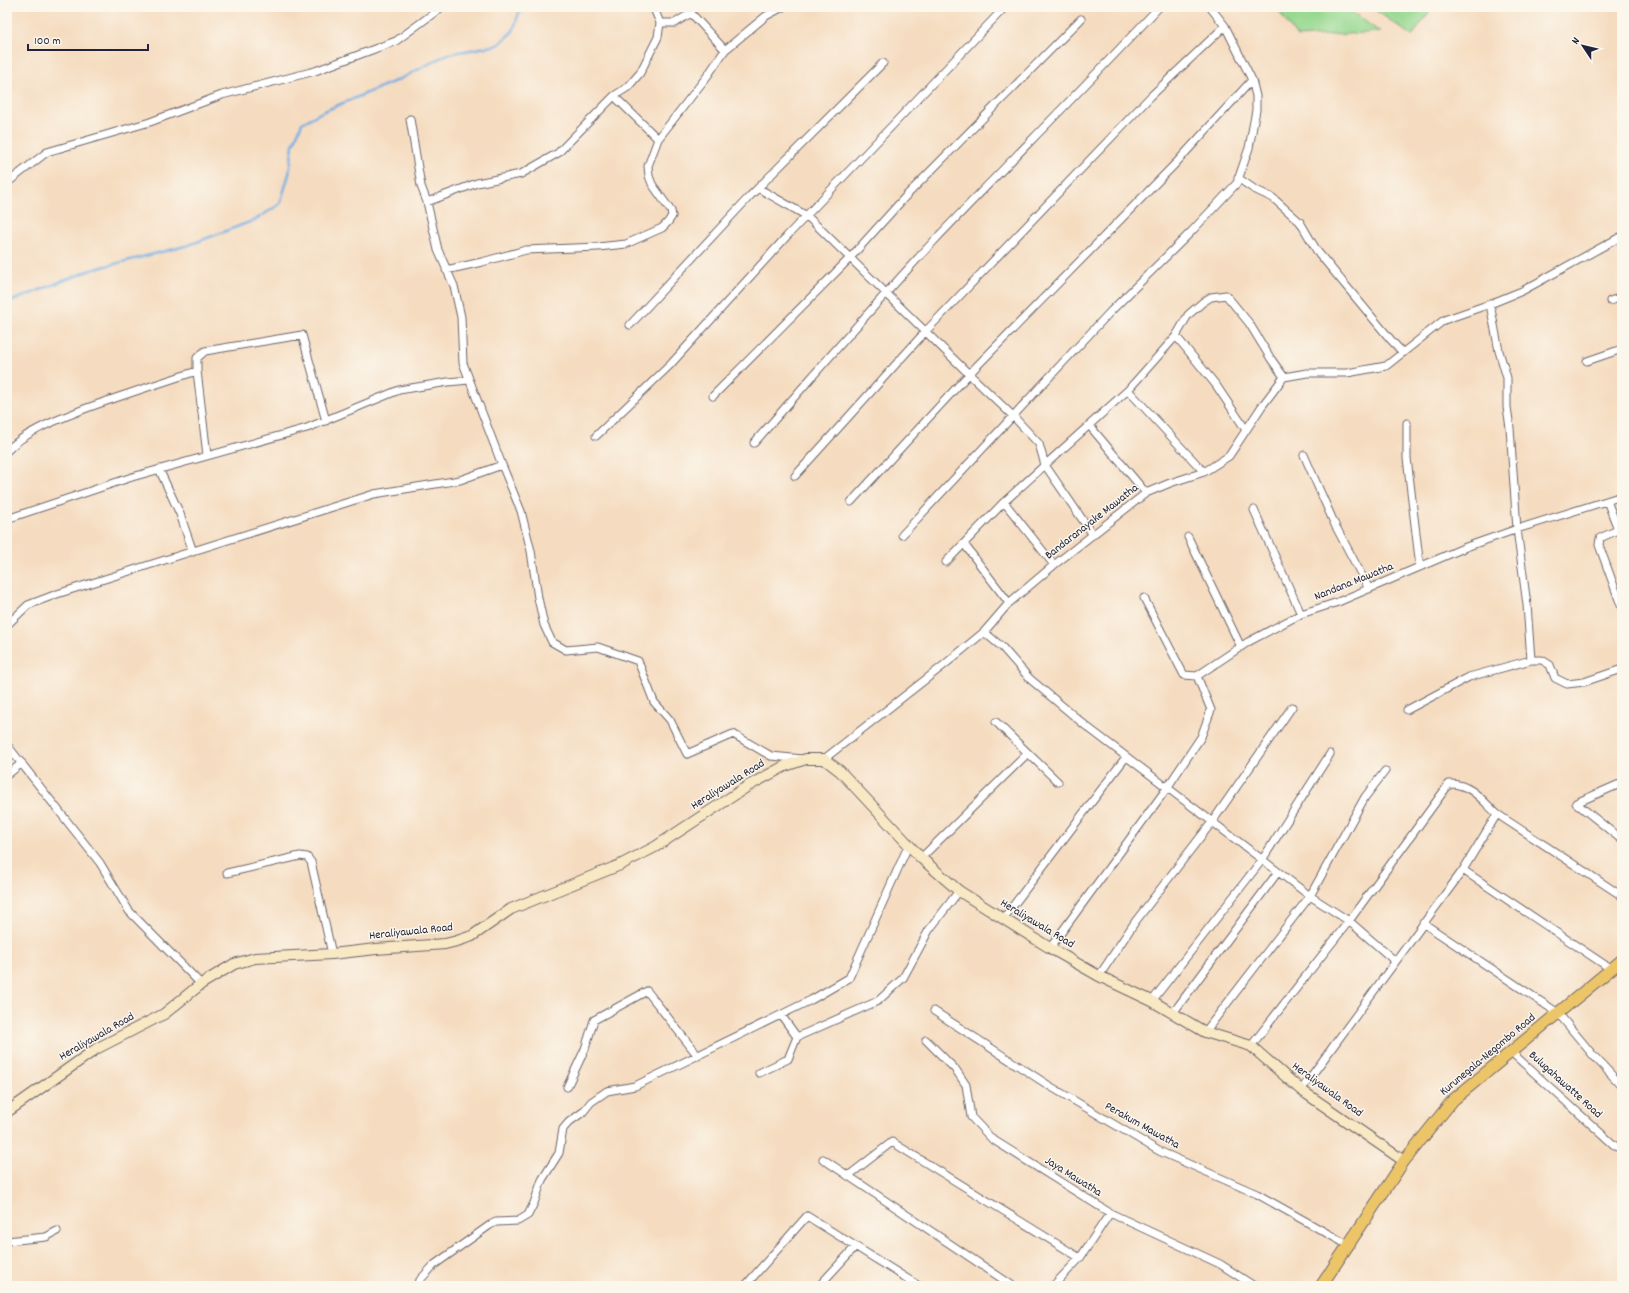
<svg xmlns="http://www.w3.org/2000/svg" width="1629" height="1293" font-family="Dekko,sans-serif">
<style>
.green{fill:#96d890;stroke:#5c7d66}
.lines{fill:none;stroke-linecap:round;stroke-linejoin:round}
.stream{stroke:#72ade3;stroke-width:2.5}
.street-casing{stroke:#6c636a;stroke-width:9}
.secondary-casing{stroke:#6c636a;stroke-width:12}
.primary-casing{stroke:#6c636a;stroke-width:13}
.street{stroke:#fff;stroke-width:7}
.secondary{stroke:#f8e8c3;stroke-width:10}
.primary{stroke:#edc569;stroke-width:11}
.labels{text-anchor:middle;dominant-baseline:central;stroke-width:3;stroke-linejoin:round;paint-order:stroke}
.street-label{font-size:12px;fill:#22223b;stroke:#fbf7ec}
</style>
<rect width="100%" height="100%" fill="#fbf7ec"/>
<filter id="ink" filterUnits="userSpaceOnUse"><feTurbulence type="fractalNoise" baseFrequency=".025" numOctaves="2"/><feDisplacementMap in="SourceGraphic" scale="8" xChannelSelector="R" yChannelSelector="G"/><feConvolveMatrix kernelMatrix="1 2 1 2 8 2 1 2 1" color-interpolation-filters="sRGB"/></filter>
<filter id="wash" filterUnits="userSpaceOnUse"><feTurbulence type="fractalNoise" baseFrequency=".012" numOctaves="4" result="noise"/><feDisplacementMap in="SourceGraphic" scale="16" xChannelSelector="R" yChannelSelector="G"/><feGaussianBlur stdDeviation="0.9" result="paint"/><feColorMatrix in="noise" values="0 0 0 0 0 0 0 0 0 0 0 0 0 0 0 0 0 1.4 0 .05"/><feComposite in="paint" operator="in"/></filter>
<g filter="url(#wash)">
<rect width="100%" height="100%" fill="#f5dcc0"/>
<path class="green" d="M 1276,7 L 1345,7 L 1380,32 L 1297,37 Z
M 1371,7 L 1433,7 L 1412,36 Z"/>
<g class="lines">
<path class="stream" d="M 7,303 L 91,270 L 189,245 L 255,220 L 280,204 L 289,174 L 293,145 L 302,123 L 322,112 L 400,79 L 448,54 L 498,45 L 513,31 L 519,13 L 524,7"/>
</g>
</g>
<g filter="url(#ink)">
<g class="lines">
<defs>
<path id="street" d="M 660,23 L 675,23 L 691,13 L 725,50
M 614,96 L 658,139
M 410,119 L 421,186 L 427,202 L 438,250 L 454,286 L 461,317 L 463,363 L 502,465 L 521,511 L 531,551 L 538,598 L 544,625 L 552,642 L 566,650 L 598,647 L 638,661 L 654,702 L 670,720 L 687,754 L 733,734 L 771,756 L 803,759
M 1238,178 L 1254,189 L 1273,198 L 1300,222 L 1317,251 L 1391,340 L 1403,353
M 7,183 L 47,152 L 150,122 L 222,95 L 315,71 L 396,41 L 442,7
M 758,188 L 807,216 L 969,374 L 1013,416 L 1039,444 L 1045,465 L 1093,535
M 427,202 L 477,183 L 521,174 L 558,153 L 614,96 L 628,87 L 640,73 L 658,37 L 660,23 L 655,11 L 651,7
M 446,270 L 482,262 L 526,250 L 598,247 L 626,244 L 662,228 L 668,222 L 672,216 L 671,211 L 652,184 L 649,176 L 648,166 L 658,139 L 708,75 L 725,50 L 766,16 L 783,7
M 1610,301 L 1622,297
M 1490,304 L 1499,351 L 1507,378 L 1507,407 L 1510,428 L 1517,529 L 1527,605 L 1531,660 L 1542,660 L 1550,665 L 1555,678 L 1567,684 L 1584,682 L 1622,669
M 630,325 L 750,196 L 883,63
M 1176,336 L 1216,385 L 1246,430
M 1587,361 L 1622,349
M 197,371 L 207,455
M 1128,390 L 1204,472
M 713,396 L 850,258 L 906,196 L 1081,19
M 1407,423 L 1407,458 L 1420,567
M 1089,425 L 1146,493
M 596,436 L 670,365 L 787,236 L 1005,7
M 754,443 C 813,376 872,307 933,242 C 1008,163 1085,87 1159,7
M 7,451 C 25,431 62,418 87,408 C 123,395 160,383 197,371 L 197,358 L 205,351 L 302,335 L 326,421
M 1304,455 L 1335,525 L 1369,589
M 159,469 L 180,514 L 193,552
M 795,476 L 925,332 L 1151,96 L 1225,26
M 1607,501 L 1618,529
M 851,502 L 969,374 L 1176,163 L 1252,80
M 1004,502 L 1054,565
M 1254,510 L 1301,614
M 7,519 L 132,477 L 307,428 L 399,390 L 448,382 L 469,380
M 1622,528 L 1600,538 L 1599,545 L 1622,608
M 902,535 L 1111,311 L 1191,232 L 1237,183 L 1249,148 L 1256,110 L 1256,96 L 1252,80 L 1225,26 L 1210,7
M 1188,537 L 1241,647
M 964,544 L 1009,603
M 946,562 L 1004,502 L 1128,390 L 1176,336 L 1188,315 L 1203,302 L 1211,297 L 1226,295 L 1249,323 L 1271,359 L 1284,377
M 1144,598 L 1184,675 L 1197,676 L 1248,642 L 1301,614 L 1338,602 L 1466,547 L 1517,529 L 1622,496
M 7,625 L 28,605 L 57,594 L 374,494 L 460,480 L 502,465
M 984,632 L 1002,647 L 1030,679 L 1086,726 L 1310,896 L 1349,921 L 1395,961
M 1407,710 L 1469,677 L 1531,660
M 996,722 L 1058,782
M 7,745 L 100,863 L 129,911 L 201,984
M 824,759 L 944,665 L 984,632 L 1009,603 L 1054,565 L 1146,493 L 1170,483 L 1204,472 L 1229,456 L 1262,406 L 1284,377 L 1307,373 L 1347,373 L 1386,366 L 1444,320 L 1490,304 L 1522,291 L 1622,236
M 7,775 L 22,763
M 1622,783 L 1576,803 L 1622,840
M 921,858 L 1028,753
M 1463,870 L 1611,969
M 227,873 L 300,856 L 307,857 L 311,862 L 332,954
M 1003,919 L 1126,757
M 1423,923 L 1558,1013 L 1592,1054 L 1622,1086
M 1050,948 L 1167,788 L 1201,737 L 1211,710 L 1197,676
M 1099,976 L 1135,922 L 1212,822 L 1292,707
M 1152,1001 L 1262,860 L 1330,754
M 934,1011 L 1048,1085 L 1159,1151 L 1257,1194 L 1348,1245
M 1173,1013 L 1278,872
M 781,1015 L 797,1037
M 1205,1032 L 1310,896 L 1365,797 L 1385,771
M 926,1040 L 956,1070 L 966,1085 L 971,1117 L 992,1139 L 1110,1213 L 1220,1264 L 1254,1286
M 1251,1046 L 1349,921 L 1449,784 C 1470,783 1482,800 1497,814
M 1511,1052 L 1614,1145 L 1622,1150
M 759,1073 L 788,1059 L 797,1037 L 878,1001 L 903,978 L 929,930 L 959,891
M 567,1087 L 585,1049 L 594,1020 L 647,991 L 698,1056
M 1301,1090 L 1463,870 L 1497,814 L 1622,896
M 823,1159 L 1013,1286
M 848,1176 L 892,1142 L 1080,1258 L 1110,1213
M 7,1241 L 46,1237 L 57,1231
M 418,1286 L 420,1280 L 434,1265 L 490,1225 L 496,1222 L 518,1221 L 528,1215 L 534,1203 L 542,1180 L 559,1153 L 563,1129 L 569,1122 L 583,1112 L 591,1102 L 607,1091 L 635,1086 L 811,1000 L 849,978 L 909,844
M 745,1286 L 807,1216 L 919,1286
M 819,1286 L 855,1247
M 1053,1286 L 1080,1258"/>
<path id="secondary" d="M 7,1112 L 96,1049 L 164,1014 L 201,984 L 234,964 L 255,958 L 332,954 L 376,949 L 445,944 L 457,941 L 472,936 L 511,909 L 620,865 L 655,847 L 748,786 L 785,766 L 806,759 L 824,759 L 840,771 L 921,858 L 959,891 L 1050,948 L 1099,976 L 1152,1001 L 1205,1032 L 1251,1046 L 1301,1090 L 1404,1161"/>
<path id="primary" d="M 1321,1286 L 1404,1161 L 1453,1100 L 1622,960"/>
</defs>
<use href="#street" class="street-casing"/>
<use href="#secondary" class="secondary-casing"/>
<use href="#primary" class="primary-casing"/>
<use href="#street" class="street"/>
<use href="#secondary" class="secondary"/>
<use href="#primary" class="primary"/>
</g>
</g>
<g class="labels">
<g class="street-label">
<text transform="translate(1092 522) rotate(-38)">Bandaranayake Mawatha</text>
<text transform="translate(1354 582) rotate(-22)">Nandana Mawatha</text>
<text transform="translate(728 785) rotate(-32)">Heraliyawala Road</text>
<text transform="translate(1037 924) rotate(31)">Heraliyawala Road</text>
<text transform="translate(411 932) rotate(-6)">Heraliyawala Road</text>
<text transform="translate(97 1037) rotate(-30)">Heraliyawala Road</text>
<text transform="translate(1488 1055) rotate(-40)">Kurunegala-Negombo Road</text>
<text transform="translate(1565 1085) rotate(42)">Bulugahawatte Road</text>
<text transform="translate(1327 1090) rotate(36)">Heraliyawala Road</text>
<text transform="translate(1142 1126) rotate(29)">Perakum Mawatha</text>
<text transform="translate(1073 1177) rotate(32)">Jaya Mawatha</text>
</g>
</g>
<rect width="1629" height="1293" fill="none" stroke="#fbf7ec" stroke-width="24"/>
<g transform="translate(1583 46) rotate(305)" stroke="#fbf7ec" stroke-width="3" paint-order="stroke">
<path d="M0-3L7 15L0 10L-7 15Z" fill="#22223b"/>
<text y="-6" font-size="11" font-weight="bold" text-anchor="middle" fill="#22223b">N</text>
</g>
<path d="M28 44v6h120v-6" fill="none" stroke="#22223b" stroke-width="2"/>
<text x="34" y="44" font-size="12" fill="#22223b" stroke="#fbf7ec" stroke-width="3" paint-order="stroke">100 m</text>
</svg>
